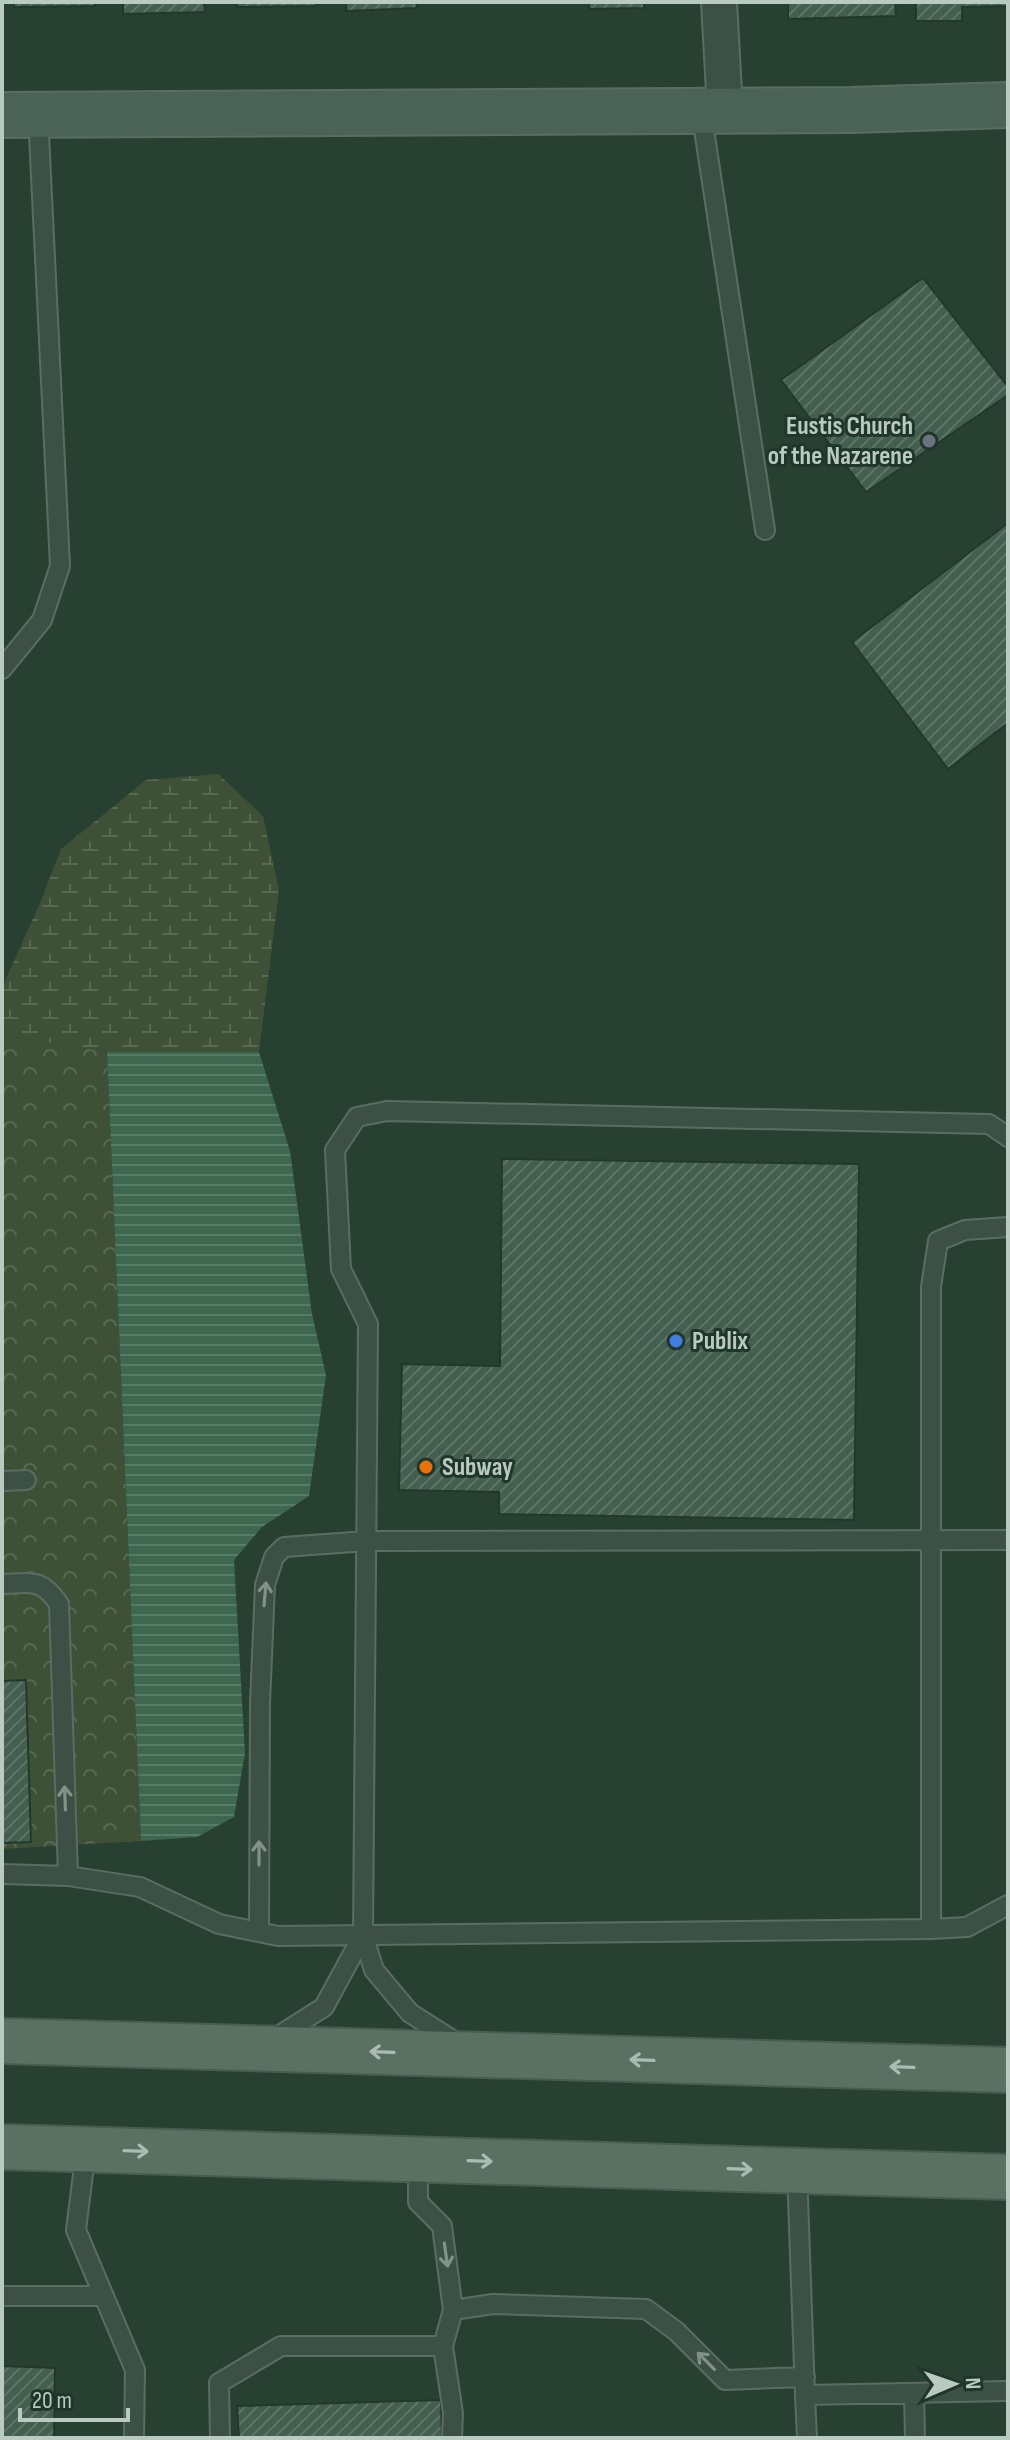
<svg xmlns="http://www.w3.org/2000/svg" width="1010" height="2440" font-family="'Sofia Sans Condensed',sans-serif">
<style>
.forest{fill:url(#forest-crowns)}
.wetland{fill:url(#wetland-marsh)}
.water{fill:url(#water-rules)}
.building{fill:url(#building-hatch);stroke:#23382c;stroke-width:2}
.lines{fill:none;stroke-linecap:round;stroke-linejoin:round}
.lane-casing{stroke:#5a6d63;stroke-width:22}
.street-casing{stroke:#5a6d63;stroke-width:38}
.secondary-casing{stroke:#5a6d63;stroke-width:48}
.primary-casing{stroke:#495c51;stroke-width:48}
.lane{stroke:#3c5045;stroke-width:18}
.street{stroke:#3c5045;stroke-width:34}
.secondary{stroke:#4a6356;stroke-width:44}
.primary{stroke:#5a7063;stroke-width:44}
.oneway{stroke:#819389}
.oneway2{stroke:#abbcb3}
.worship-dot{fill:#6b7280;stroke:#20362a;stroke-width:3}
.shop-dot{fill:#3f7fe0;stroke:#20362a;stroke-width:3}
.food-dot{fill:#e8710a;stroke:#20362a;stroke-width:3}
.labels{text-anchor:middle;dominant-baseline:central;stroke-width:6;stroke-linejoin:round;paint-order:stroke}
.poi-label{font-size:26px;font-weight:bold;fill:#b9cac1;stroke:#20362a;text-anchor:start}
</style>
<defs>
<pattern id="forest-crowns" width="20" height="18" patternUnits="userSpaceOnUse" patternTransform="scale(2)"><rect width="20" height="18" fill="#3e5137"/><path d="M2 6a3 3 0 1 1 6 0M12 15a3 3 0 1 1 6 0" fill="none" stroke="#586952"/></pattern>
<pattern id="wetland-marsh" width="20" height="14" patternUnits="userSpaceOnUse" patternTransform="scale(2)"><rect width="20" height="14" fill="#3e5137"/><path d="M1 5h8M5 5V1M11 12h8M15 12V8" fill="none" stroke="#586952"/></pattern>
<pattern id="water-rules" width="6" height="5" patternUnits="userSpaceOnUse" patternTransform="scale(2)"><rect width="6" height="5" fill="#3d674e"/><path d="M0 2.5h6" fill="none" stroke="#577b66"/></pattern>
<pattern id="building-hatch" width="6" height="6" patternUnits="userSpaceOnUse" patternTransform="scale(2)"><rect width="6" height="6" fill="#445f50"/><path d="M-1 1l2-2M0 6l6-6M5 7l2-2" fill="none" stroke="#5d7567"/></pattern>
</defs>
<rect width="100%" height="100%" fill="#284032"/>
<path class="forest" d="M 2,1035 L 107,1052 L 141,1841 L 2,1849 Z"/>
<path class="wetland" d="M 218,774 L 263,816 L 279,890 L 259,1052 L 107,1052 L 2,1035 L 2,991 L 5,981 L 40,903 L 61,849 L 146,780 Z"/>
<path class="water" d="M 107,1052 L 259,1052 L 290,1151 L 312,1314 L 326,1375 L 309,1496 L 262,1527 L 234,1560 L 245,1753 L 234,1817 L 197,1837 L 141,1841 Z"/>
<path class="building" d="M 14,2 L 95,2 L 95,6 L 14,7 Z
M 123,2 L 204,2 L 205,12 L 123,14 Z
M 237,2 L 316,2 L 316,6 L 237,7 Z
M 346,2 L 416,2 L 417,8 L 346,11 Z
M 589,2 L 644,2 L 644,8 L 589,9 Z
M 788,2 L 895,2 L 896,16 L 788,19 Z
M 916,2 L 1008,2 L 1008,6 L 962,7 L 962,21 L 916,21 Z
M 923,278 L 1008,387 L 1008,395 L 866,492 L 781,380 Z
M 1008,523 L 1008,723 L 948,769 L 852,642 Z
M 502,1159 L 859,1164 L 854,1520 L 499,1514 L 499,1492 L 399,1490 L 402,1364 L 500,1366 Z
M 26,1680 L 31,1842 L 2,1843 L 2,1681 Z
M 2,2366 L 55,2368 L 54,2438 L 2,2438 Z
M 441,2400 L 442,2438 L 239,2438 L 237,2406 Z"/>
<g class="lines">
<defs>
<path id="lane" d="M 701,110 L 765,530
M 2,669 L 42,620 L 60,566 L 38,114
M 2,1481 L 26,1480
M 2,1584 C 32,1583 41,1578 59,1604 L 68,1876
M 2,1874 L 68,1876 L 140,1887 L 219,1924 L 278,1936 L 931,1929 L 967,1927 L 1008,1905
M 931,1929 L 931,1287 L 938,1241 L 965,1230 L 1008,1227
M 259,1931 L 260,1703 L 265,1585 L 274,1557 L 284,1547 L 367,1541 L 1008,1540
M 363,1935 L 368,1324 L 341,1269 L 335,1150 L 357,1117 L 387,1111 L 989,1124 L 1008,1137
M 272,2040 L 324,2007 L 363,1935 L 374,1970 L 410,2013 L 462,2046
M 86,2150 L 76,2230 L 135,2370 L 134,2438
M 797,2170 L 805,2395 L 1008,2391
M 2,2296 L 104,2296
M 453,2310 L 493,2304 L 646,2309 L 676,2331 L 725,2380 L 805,2377
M 443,2346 L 453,2413 L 452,2438
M 914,2393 L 915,2438
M 805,2395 L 807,2438
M 220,2438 L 219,2383 L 281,2346 L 443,2346 L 453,2310 L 442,2226 L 418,2202 L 418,2160"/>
<path id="street" d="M 719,2 L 725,110"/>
<path id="secondary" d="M 2,115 L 851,110 L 1008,105"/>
<path id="primary" d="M 2,2041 L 1008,2070
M 2,2147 L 1008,2177"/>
</defs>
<use href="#lane" class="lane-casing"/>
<use href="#street" class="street-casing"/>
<use href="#secondary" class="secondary-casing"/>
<use href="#primary" class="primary-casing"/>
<use href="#lane" class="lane"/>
<use href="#street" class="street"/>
<use href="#secondary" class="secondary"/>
<use href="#primary" class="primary"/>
</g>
<defs><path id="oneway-shaft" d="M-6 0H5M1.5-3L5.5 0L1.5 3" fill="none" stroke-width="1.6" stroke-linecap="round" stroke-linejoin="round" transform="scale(2)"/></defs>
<g class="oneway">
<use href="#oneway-shaft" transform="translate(265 1594) rotate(-85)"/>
<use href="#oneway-shaft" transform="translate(65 1798) rotate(-92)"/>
<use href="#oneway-shaft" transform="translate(259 1853) rotate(-90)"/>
<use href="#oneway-shaft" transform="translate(446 2255) rotate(82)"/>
<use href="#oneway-shaft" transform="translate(706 2361) rotate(-135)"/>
</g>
<g class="oneway2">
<use href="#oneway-shaft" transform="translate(382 2052) rotate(-178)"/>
<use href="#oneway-shaft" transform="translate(642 2060) rotate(-178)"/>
<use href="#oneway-shaft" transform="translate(902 2067) rotate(-178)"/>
<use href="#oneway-shaft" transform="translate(136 2151) rotate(2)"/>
<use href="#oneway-shaft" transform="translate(480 2161) rotate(2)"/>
<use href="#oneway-shaft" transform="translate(740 2169) rotate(2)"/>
</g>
<circle class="worship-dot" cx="929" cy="441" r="8"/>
<circle class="shop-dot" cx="676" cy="1341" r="8"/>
<circle class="food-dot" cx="426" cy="1467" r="8"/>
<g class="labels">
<g class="poi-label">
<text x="913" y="426" text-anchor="end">Eustis Church<tspan x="913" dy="30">of the Nazarene</tspan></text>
<text x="692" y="1341">Publix</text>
<text x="442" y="1467">Subway</text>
</g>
</g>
<rect width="1010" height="2440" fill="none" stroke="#b9cac1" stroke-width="8"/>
<g transform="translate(954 2384) rotate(88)" stroke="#20362a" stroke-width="6" paint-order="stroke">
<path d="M0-6L14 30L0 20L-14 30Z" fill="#b9cac1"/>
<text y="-12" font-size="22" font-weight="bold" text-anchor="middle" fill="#b9cac1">N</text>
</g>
<path d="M20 2408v12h108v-12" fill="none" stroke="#b9cac1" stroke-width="4"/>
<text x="32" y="2408" font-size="24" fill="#b9cac1" stroke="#20362a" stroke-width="6" paint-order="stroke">20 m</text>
</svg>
